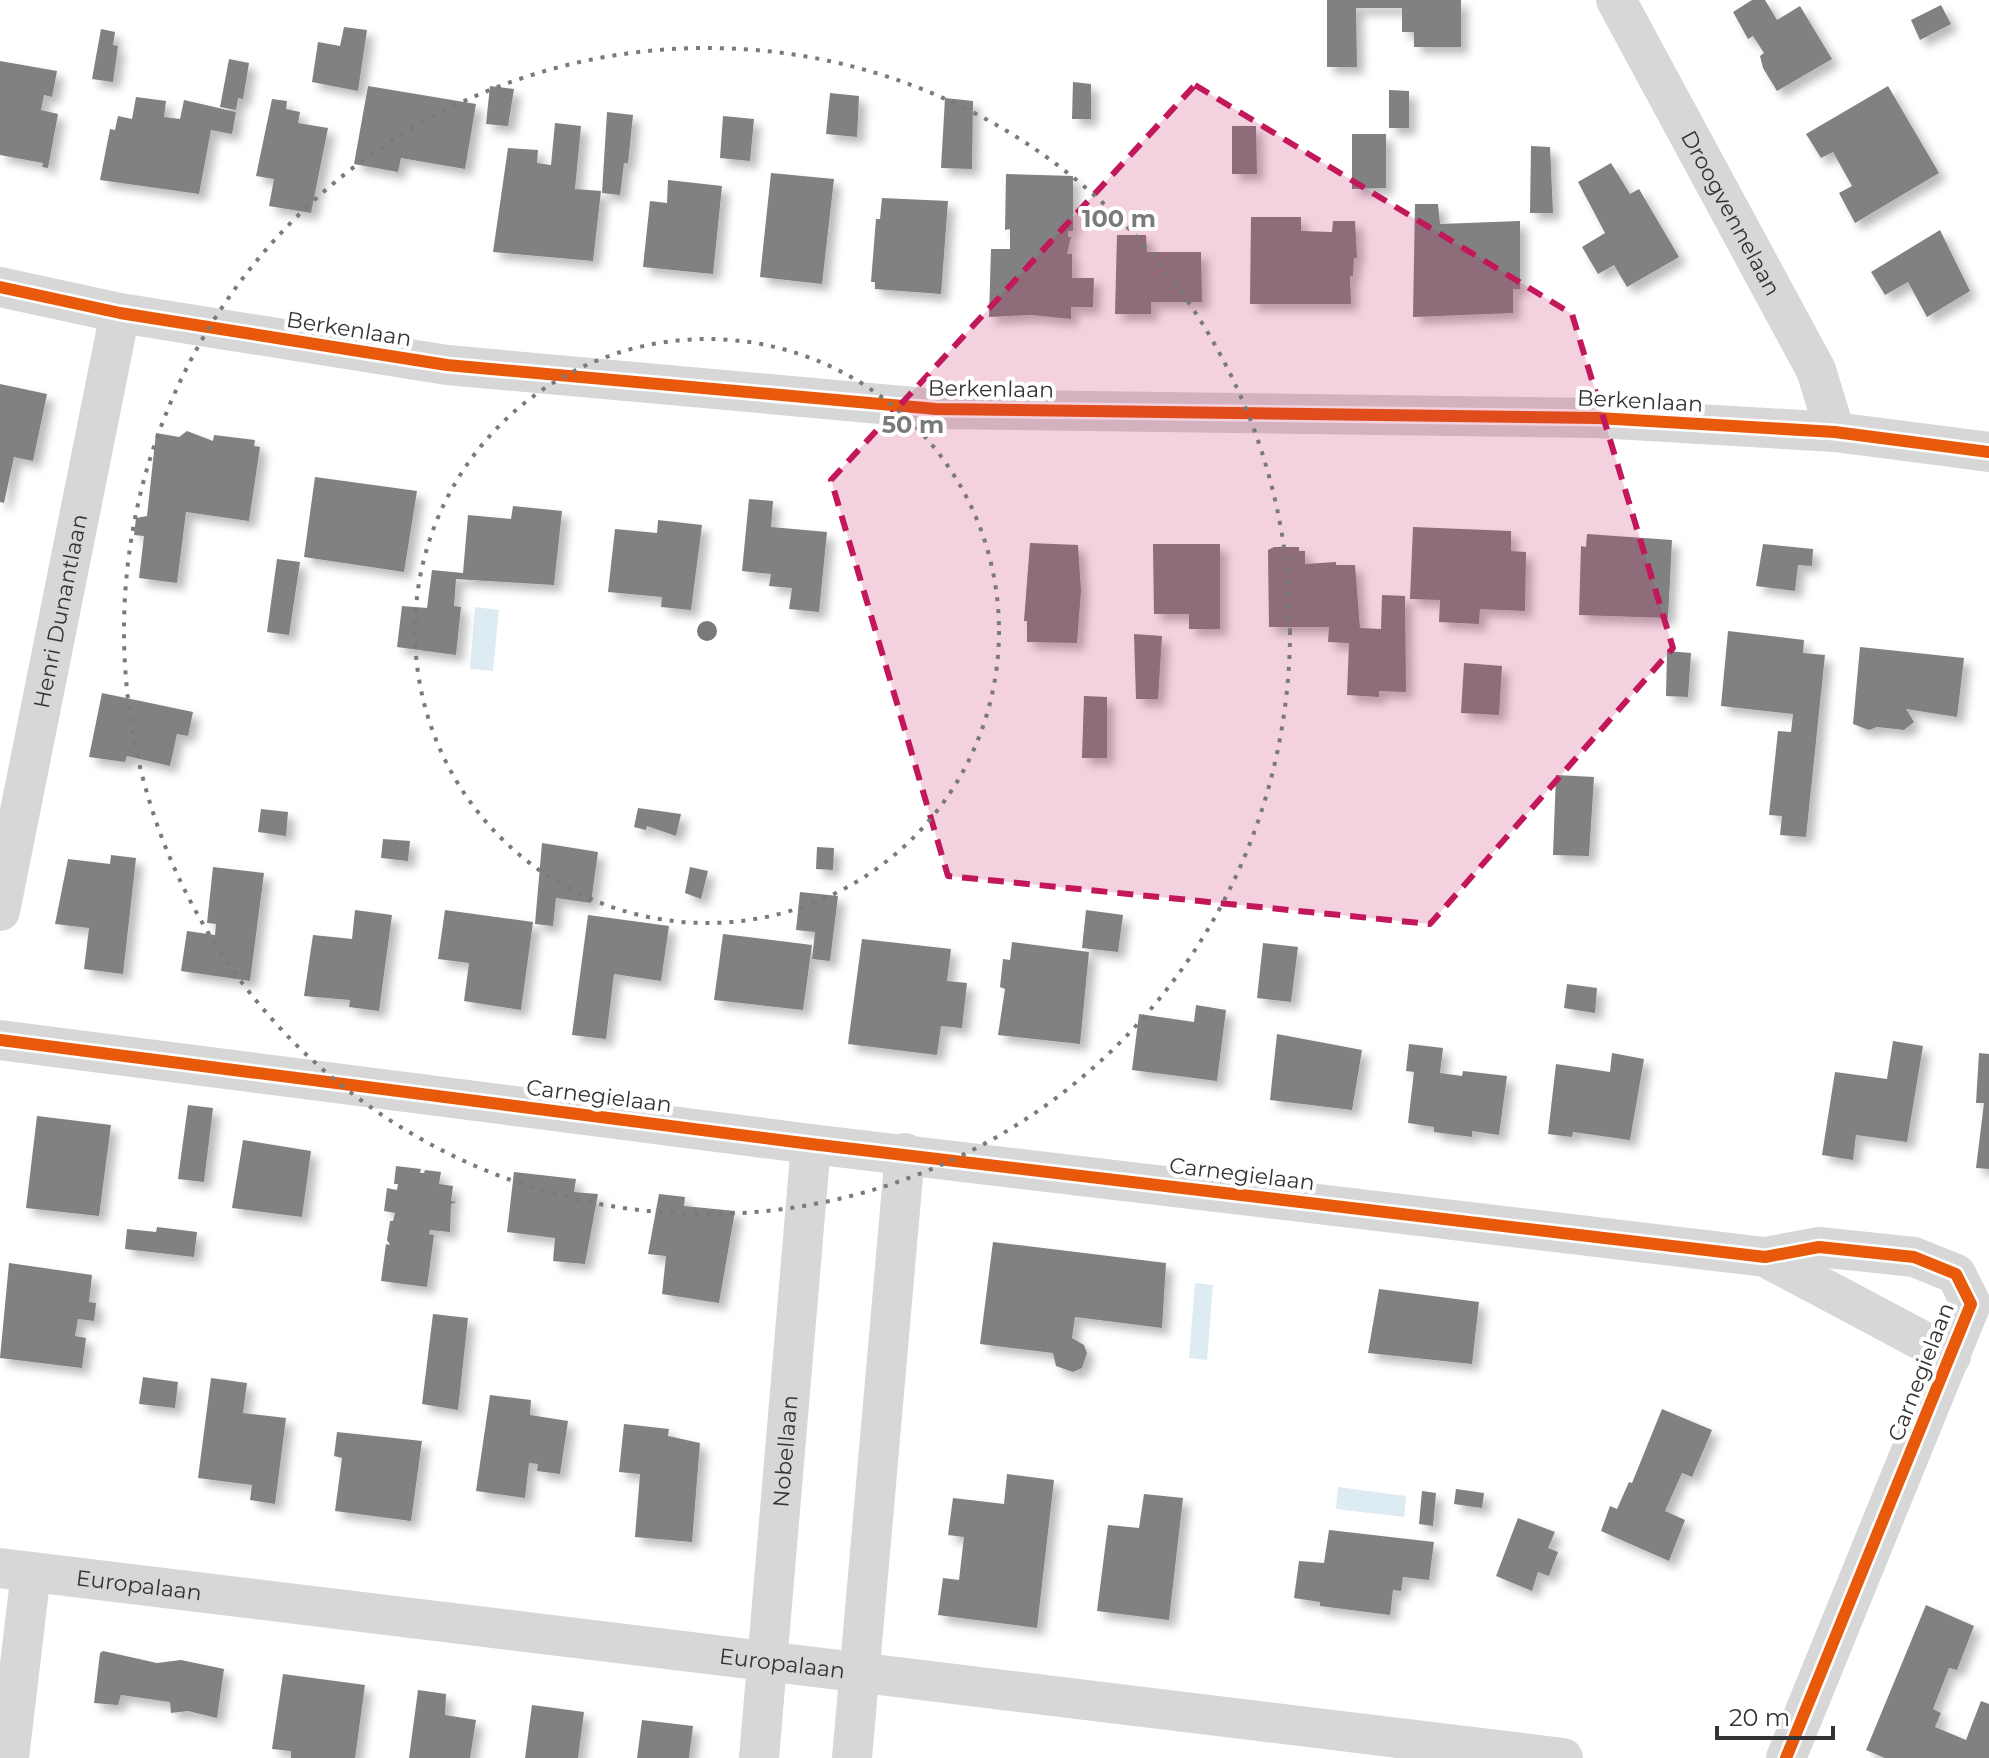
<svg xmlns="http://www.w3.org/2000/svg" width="1989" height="1758" font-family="Montserrat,sans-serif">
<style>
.water{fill:#ddebf3}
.building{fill:#818181;filter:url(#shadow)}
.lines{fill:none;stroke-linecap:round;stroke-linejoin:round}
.minor{stroke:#d7d7d7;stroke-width:40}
.cycleway-casing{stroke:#fff;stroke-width:17}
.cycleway{stroke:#e8590c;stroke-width:12}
.marked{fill:#c2185b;fill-opacity:0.2;stroke:#c2185b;stroke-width:6;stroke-dasharray:16 10;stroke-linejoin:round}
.ring{fill:none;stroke:#7a7a7a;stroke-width:4;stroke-dasharray:4 8}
.labels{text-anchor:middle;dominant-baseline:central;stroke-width:8;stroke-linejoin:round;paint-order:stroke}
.street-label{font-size:22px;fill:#333;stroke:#fff}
.centre{fill:#7a7a7a;stroke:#fff;stroke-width:4}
.ring-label{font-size:24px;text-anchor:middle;font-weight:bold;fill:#7a7a7a;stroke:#fff;stroke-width:8;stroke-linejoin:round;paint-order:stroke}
</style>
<defs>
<filter id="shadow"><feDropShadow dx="7" dy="7" stdDeviation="4" flood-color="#0004"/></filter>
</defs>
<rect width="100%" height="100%" fill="#fff"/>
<path class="water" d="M 475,607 L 499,610 L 493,671 L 470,669 Z
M 1195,1283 L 1213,1285 L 1207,1360 L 1189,1358 Z
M 1338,1487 L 1406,1496 L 1404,1517 L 1336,1509 Z"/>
<path class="building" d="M 1327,0 L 1461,0 L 1461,47 L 1414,47 L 1414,32 L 1402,32 L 1402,8 L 1356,8 L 1357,67 L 1327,67 Z
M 1752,0 L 1765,0 L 1777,20 L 1800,6 L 1832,59 L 1777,91 L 1763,68 L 1760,56 L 1764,53 L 1753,36 L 1748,39 L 1733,12 Z
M 1941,5 L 1951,24 L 1920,40 L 1911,20 Z
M 344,27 L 367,30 L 358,91 L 312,82 L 318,42 L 340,46 Z
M 101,29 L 115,32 L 113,45 L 118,46 L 113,82 L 92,79 Z
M 229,59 L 249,63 L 243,99 L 238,98 L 236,110 L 220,107 Z
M 0,61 L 57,71 L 52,97 L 44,95 L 41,110 L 58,114 L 48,168 L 42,167 L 43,163 L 0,155 Z
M 1073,82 L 1091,84 L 1091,119 L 1072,119 Z
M 368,86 L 476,104 L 465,169 L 401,158 L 398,172 L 354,164 Z
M 490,86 L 514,89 L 508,126 L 486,124 Z
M 1888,86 L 1939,173 L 1855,223 L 1839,193 L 1852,186 L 1833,152 L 1821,158 L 1806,134 Z
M 1389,90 L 1409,91 L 1409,128 L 1389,128 Z
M 830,93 L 859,96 L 857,137 L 826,134 Z
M 136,97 L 166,101 L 164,117 L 180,119 L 184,100 L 236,112 L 232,134 L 211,130 L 199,194 L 100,180 L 110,129 L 115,130 L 118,116 L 132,119 Z
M 945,98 L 973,101 L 972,169 L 941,168 Z
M 272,99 L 287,101 L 286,109 L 300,112 L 298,123 L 328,128 L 311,213 L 269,206 L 274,179 L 256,176 Z
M 607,112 L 633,115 L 628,163 L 624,163 L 620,195 L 602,193 Z
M 723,116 L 754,119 L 750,161 L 720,158 Z
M 555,123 L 581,126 L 575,189 L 601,191 L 593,261 L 493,252 L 508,148 L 538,150 L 537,163 L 551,165 Z
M 1232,126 L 1256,126 L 1257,174 L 1232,174 Z
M 1352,134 L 1386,134 L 1386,188 L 1352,189 Z
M 1531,146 L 1550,147 L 1553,213 L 1530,213 Z
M 1611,163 L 1630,194 L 1639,189 L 1679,257 L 1627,287 L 1614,265 L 1598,274 L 1582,247 L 1605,233 L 1578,182 Z
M 771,173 L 834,179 L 822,284 L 760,277 Z
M 1006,174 L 1073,176 L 1073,231 L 1068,231 L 1068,237 L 1071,237 L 1067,254 L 1072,254 L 1072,278 L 1094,278 L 1093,307 L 1071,307 L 1071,319 L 1031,315 L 989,317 L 991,249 L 1010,249 L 1010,229 L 1005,230 Z
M 668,180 L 722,186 L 713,274 L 643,267 L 650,201 L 667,203 Z
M 882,198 L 948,201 L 941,294 L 875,289 L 875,282 L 871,282 L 876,219 L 880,219 Z
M 1415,204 L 1438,204 L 1440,224 L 1520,221 L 1520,289 L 1513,289 L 1513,313 L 1413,317 Z
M 1251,217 L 1301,217 L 1301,231 L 1332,232 L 1333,221 L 1355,221 L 1357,258 L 1354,258 L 1353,276 L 1350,276 L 1351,304 L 1250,304 Z
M 1940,230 L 1970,291 L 1927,317 L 1908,282 L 1885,295 L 1871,272 Z
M 1117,235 L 1146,235 L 1147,252 L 1201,252 L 1202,302 L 1151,302 L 1151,314 L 1115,314 Z
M 0,384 L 47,394 L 33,461 L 14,457 L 4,503 L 0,502 Z
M 187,431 L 213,441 L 214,435 L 255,440 L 254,446 L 260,447 L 249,521 L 186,512 L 177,583 L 139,578 L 144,536 L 134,535 L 136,518 L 147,516 L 156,433 L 179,437 Z
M 315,477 L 417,491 L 404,572 L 304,557 Z
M 749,499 L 773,501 L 771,527 L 827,532 L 819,612 L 789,609 L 792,588 L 769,586 L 771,574 L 742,571 Z
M 513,506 L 562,511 L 554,585 L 456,579 L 454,606 L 461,607 L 456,655 L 397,647 L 402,606 L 427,608 L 432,570 L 463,573 L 468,515 L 511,519 Z
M 658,520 L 702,525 L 691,610 L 661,607 L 662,597 L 608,592 L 615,529 L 657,533 Z
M 1413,527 L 1511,531 L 1511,551 L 1526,552 L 1525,611 L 1480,609 L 1479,624 L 1439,622 L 1440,600 L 1410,599 Z
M 1587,534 L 1672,540 L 1668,618 L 1579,615 L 1581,546 L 1586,547 Z
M 1030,543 L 1078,545 L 1081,591 L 1077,643 L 1027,642 L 1027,621 L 1024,621 Z
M 1153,544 L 1220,544 L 1220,629 L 1189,629 L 1189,614 L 1154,614 Z
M 1763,544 L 1813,549 L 1812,566 L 1798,565 L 1795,591 L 1756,586 Z
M 1274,547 L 1299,547 L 1299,551 L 1305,551 L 1305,564 L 1336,562 L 1336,565 L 1355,565 L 1360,628 L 1381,629 L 1382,595 L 1405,596 L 1406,692 L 1379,691 L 1379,697 L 1347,695 L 1349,643 L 1328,642 L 1329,627 L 1269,627 L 1268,550 Z
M 277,559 L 300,562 L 289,635 L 267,632 Z
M 1728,631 L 1804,640 L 1803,653 L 1825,655 L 1806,837 L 1780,835 L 1782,816 L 1769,815 L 1778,731 L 1791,732 L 1793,714 L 1721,706 Z
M 1134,634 L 1162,636 L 1158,699 L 1136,699 Z
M 1860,647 L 1964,658 L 1957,717 L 1906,709 L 1914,722 L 1904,730 L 1877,727 L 1869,730 L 1853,724 Z
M 1667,651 L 1691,653 L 1688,697 L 1666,696 Z
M 1464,663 L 1502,666 L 1499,715 L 1461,713 Z
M 102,693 L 193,712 L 188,736 L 177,734 L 170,766 L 127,756 L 125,762 L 89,757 Z
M 1084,696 L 1107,697 L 1107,758 L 1082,758 Z
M 1556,775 L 1594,777 L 1589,856 L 1553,855 Z
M 638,808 L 681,814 L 676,836 L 647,826 L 646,830 L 634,827 Z
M 261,809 L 288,812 L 286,836 L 258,832 Z
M 383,839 L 410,841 L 408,861 L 381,858 Z
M 542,843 L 598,852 L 591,903 L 556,898 L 553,926 L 535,924 Z
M 817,847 L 834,848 L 833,870 L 816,869 Z
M 111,855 L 136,858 L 123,974 L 84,969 L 89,928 L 55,924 L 68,859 L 110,864 Z
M 213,867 L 264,873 L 250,981 L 181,971 L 187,931 L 215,935 L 216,924 L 207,923 Z
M 690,867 L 708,871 L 701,899 L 685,893 Z
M 800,892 L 838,896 L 830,961 L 812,959 L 815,932 L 796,930 Z
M 355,910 L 392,915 L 379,1011 L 349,1007 L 350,1000 L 304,996 L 313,935 L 352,939 Z
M 445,910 L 533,922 L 521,1010 L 464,1001 L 469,963 L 438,959 Z
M 1086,910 L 1123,915 L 1118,952 L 1082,948 Z
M 588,915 L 669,926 L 661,981 L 614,974 L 606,1039 L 572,1035 Z
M 723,934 L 812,945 L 803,1010 L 714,1000 Z
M 862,939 L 951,949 L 947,981 L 967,983 L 962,1028 L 941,1026 L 937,1055 L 848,1044 Z
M 1012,942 L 1089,952 L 1080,1044 L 998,1035 L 1005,989 L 1000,987 L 1003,959 L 1010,960 Z
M 1263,943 L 1298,947 L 1291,1002 L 1257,998 Z
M 1567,984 L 1597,988 L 1595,1013 L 1564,1008 Z
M 1196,1005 L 1226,1010 L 1217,1081 L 1132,1070 L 1139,1014 L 1194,1022 Z
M 1277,1034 L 1362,1050 L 1352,1110 L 1270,1100 Z
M 1893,1041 L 1923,1046 L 1907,1142 L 1856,1135 L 1853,1160 L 1822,1155 L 1835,1072 L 1887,1079 Z
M 1409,1044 L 1443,1048 L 1440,1073 L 1462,1076 L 1463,1071 L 1507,1076 L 1499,1135 L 1472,1131 L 1472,1137 L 1434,1132 L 1434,1127 L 1408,1123 L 1414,1072 L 1406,1071 Z
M 1612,1053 L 1644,1059 L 1630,1140 L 1573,1132 L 1572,1137 L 1548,1134 L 1556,1064 L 1610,1072 Z
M 1979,1053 L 1989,1054 L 1989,1169 L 1976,1168 L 1984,1103 L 1976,1103 Z
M 188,1105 L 213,1108 L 204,1182 L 178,1179 Z
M 37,1116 L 111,1125 L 99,1216 L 26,1208 Z
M 243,1140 L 311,1151 L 302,1217 L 232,1208 Z
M 396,1166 L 421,1169 L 420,1173 L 424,1173 L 425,1170 L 441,1172 L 439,1184 L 453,1186 L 451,1201 L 457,1202 L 451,1204 L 450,1232 L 430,1230 L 429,1234 L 434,1235 L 427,1287 L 381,1281 L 386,1244 L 390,1245 L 387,1240 L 390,1221 L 393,1221 L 395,1213 L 384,1211 L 387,1188 L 397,1190 L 398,1184 L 394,1184 Z
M 514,1172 L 576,1179 L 574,1192 L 598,1194 L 585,1264 L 553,1261 L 555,1238 L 507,1232 Z
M 659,1194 L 685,1197 L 684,1206 L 735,1211 L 719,1303 L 662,1294 L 666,1256 L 648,1254 Z
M 157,1227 L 197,1232 L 194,1257 L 125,1249 L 127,1229 L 156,1232 Z
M 993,1242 L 1166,1263 L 1162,1328 L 1075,1317 L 1072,1338 L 1084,1345 L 1087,1353 L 1082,1368 L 1073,1372 L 1056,1366 L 1053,1353 L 980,1344 Z
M 9,1263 L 92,1275 L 89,1302 L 96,1303 L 94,1321 L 78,1319 L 75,1336 L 86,1338 L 82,1368 L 0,1358 Z
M 1379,1289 L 1479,1302 L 1472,1364 L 1368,1353 Z
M 433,1314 L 468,1318 L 458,1410 L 422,1404 Z
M 143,1377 L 178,1382 L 175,1408 L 139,1404 Z
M 211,1378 L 247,1383 L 243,1413 L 286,1418 L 275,1504 L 250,1500 L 252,1485 L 198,1478 Z
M 490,1395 L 531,1400 L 530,1415 L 568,1421 L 560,1474 L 537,1471 L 538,1464 L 529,1463 L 525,1498 L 476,1491 Z
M 1662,1409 L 1712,1430 L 1692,1477 L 1682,1473 L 1665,1511 L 1685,1520 L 1669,1561 L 1601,1531 L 1610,1506 L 1617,1509 L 1629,1482 L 1632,1483 Z
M 624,1424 L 669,1429 L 668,1436 L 700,1443 L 692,1542 L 635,1537 L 640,1474 L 619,1472 Z
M 337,1432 L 422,1441 L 411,1521 L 335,1511 L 342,1458 L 334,1456 Z
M 1007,1474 L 1054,1480 L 1037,1628 L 938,1615 L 943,1578 L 959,1580 L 964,1537 L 948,1535 L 953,1498 L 1004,1504 Z
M 1456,1489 L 1484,1493 L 1482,1508 L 1454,1504 Z
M 1422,1491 L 1436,1493 L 1433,1526 L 1419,1524 Z
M 1144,1494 L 1183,1498 L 1169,1620 L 1097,1611 L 1108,1525 L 1139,1528 Z
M 1518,1518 L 1555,1532 L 1548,1548 L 1558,1552 L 1549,1576 L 1538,1572 L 1532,1591 L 1496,1576 Z
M 1329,1530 L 1434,1542 L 1429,1580 L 1403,1577 L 1401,1591 L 1393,1590 L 1390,1615 L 1320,1606 L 1320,1602 L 1294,1598 L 1299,1561 L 1324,1563 Z
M 1926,1605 L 1974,1626 L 1957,1670 L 1949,1668 L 1933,1709 L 1941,1713 L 1935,1727 L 1966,1740 L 1981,1701 L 1989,1704 L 1989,1758 L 1885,1758 L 1866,1750 Z
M 103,1651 L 157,1663 L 181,1660 L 224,1669 L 217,1718 L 188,1711 L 171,1713 L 170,1702 L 121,1695 L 118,1705 L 94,1703 L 100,1653 Z
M 283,1674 L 365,1685 L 355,1758 L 291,1758 L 291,1751 L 272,1749 Z
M 418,1690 L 446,1694 L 445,1715 L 476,1720 L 470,1758 L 409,1758 Z
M 532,1705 L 584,1712 L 578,1758 L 525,1758 Z
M 642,1720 L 693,1726 L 689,1758 L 637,1758 Z"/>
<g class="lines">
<g class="minor">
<path id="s1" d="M 1616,0 L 1816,370 L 1835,432"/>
<path d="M 0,287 L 120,313 L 447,365 L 936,409 L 1598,418 L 1835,432 L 1989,452"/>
<path id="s2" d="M 0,911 L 120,313"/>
<path d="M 0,1040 L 811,1144 L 1765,1257 L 1819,1247 L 1914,1257 L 1956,1274 L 1971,1304 L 1786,1758"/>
<path d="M 1765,1257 L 1951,1356"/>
<path id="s3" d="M 0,1568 L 1563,1758"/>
<path d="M 9,1758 L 31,1572"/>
<path id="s4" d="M 759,1758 L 811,1144"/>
<path d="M 852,1758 L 905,1153"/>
</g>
<defs>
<path id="cycleway" d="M 0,287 L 120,313 L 447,365 L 936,409 L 1598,418 L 1835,432 L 1989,452
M 0,1040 L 811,1144 L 1765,1257 L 1819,1247 L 1914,1257 L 1956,1274 L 1971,1304 L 1786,1758"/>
</defs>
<use href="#cycleway" class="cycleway-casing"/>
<use href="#cycleway" class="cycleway"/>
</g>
<path class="marked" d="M 1195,85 L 1572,314 L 1673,648 L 1430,924 L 948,876 L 831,480 Z"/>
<g class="ring">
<circle cx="707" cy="631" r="292"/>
<circle cx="707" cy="631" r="583"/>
</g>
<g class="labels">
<g class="street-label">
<text stroke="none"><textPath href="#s1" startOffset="242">Droogvennelaan</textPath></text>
<text transform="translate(349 329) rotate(9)">Berkenlaan</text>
<text transform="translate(991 389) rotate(1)">Berkenlaan</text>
<text transform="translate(1640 401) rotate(3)">Berkenlaan</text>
<text stroke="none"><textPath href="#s2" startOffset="306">Henri Dunantlaan</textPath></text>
<text transform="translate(599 1096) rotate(7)">Carnegielaan</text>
<text transform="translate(1242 1174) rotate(7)">Carnegielaan</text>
<text transform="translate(1921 1372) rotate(-69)">Carnegielaan</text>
<text stroke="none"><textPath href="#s4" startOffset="308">Nobellaan</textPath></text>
<text stroke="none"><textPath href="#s3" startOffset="140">Europalaan</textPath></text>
<text stroke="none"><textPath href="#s3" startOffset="788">Europalaan</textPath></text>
</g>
</g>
<circle cx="707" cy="631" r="12" class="centre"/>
<g class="ring-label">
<text x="1119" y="227">100 m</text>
<text x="913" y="433">50 m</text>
</g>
<path d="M1717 1726v12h116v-12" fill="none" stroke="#333333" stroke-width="4"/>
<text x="1729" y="1726" font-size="24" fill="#333333" stroke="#ffffff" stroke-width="6" paint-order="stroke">20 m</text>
</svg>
